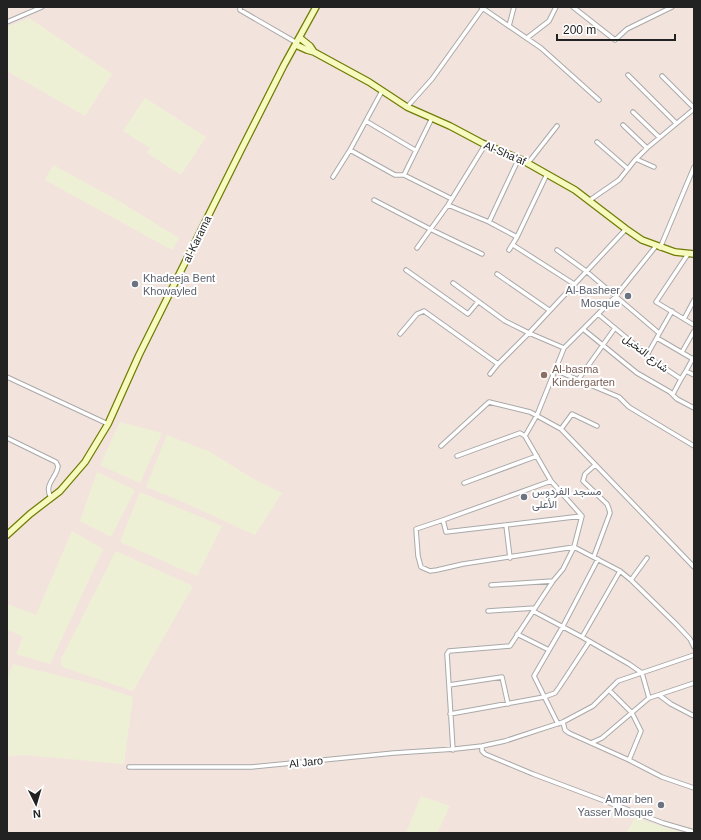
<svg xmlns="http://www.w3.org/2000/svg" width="701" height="840" font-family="Helvetica,Vazirmatn,sans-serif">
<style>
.military{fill:#f3e3dd}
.farmland{fill:#eef0d5}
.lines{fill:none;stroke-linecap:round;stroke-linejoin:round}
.street-casing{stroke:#a9a9a9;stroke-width:5.5}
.secondary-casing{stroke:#707d05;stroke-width:8}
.street{stroke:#fff;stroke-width:3.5}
.secondary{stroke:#f7fabf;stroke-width:5.5}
.worship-dot{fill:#6b7280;stroke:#fff;stroke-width:1.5}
.education-dot{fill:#8d6e63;stroke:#fff;stroke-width:1.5}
.labels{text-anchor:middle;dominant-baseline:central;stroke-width:4;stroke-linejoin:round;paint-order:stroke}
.street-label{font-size:11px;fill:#222;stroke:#fff}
.worship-label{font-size:11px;fill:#5b616d;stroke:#fff;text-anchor:start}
.education-label{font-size:11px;fill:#785e54;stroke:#fff;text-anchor:start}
</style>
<rect width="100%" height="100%" fill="#f2efe9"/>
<path class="military" d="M 7,7 L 694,7 L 694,833 L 7,833 Z"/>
<path class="farmland" d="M 29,18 L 112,74 L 85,116 L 7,71 L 7,27 Z
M 145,98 L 206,137 L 181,175 L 147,153 L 150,148 L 123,131 Z
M 53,165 L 117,200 L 179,238 L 172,250 L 45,180 Z
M 120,422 L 162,433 L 140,483 L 100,465 Z
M 167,435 L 210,452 L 257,481 L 282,493 L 255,535 L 181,501 L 146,487 Z
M 97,472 L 135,490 L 111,537 L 80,521 Z
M 140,492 L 222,526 L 197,576 L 120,542 Z
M 72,531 L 103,549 L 50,664 L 16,654 L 23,637 L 7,629 L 7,604 L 36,615 Z
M 116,551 L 193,586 L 133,691 L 63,667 L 61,664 L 61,659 Z
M 13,664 L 96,685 L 133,697 L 124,764 L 24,755 L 7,756 L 7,678 Z
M 421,796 L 450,806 L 437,833 L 406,833 Z
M 635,818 L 684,833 L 626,833 Z"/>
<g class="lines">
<defs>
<path id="street" d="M 240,7 L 240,10 L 297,43
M 481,7 L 541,48 L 599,100
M 573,7 L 615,40 L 627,29 L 672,7
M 7,22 L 42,7
M 509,26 L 514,7
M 527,38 L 549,21 L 556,7
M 628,75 L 676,123
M 662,76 L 694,108
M 407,107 L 432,79 L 483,8
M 633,112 L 659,137
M 366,121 L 415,150
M 623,125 L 647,148
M 597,142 L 628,169
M 350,150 L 382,91
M 636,159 L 654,167
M 528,163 L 557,126
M 404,175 L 432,118
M 333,177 L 350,150 L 395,175 L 404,175 L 452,199
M 374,200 L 430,229 L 482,254
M 590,200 L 619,180 L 635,160 L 647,148 L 694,109
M 448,205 L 489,222 L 517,237
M 489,222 L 519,158
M 513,245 L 574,284
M 417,248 L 448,205 L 485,145
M 660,248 L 694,167
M 509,250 L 517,237 L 547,174
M 557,250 L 586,271 L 659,333
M 688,254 L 656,302 L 694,325
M 406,270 L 468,314 L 478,302
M 497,274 L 549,310
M 453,283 L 505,321 L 529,333 L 564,348
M 598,314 L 657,363 L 681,379 L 686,371 L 694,375
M 684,319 L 694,300
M 583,329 L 637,373 L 670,392 L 677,399 L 694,408
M 400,334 L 417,314 L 424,311 L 498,364
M 657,338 L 693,359
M 682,352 L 694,331
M 647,355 L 672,311
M 555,370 L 619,397 L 629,407 L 694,446
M 686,371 L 693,358
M 490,374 L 498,364 L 529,333 L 626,229
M 7,377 L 108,424
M 578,380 L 615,328
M 673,394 L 681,379
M 561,429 L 572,414 L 597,426
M 525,436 L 537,415 L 564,348 L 615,297 L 656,246
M 7,438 L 56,462 L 58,466 C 57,478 43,484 51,498
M 441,446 L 489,402 L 530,412 L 561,429 L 694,567
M 551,481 L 443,520 L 446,532 L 582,516
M 464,483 L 537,456
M 443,520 L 416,529 L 418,556 L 421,567 L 430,571 L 437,570 L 463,564 L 574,547 L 620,571 L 631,580 L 677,625 L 690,639 L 694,647
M 506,525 L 510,558
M 594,556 L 610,513 L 609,509 L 607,504 L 583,481 L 585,474 L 595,465
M 631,580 L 647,558
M 491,585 L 553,581
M 488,611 L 535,608
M 533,611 L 582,637 L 629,664 L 642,673 L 649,698 L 694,683
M 517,634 L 549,650
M 582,637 L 620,571
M 449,685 L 502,677 L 508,704
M 609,690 L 632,713 L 641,731 L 629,760
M 659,695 L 671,704 L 694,716
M 450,714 L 544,697 L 555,693 L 560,686 L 589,642
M 563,722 L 565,730 L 569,733 L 629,760 L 662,777 L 694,788
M 558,724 L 534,676 L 563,626 L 598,559
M 591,743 L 602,738 L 649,698
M 482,746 L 482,751 L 485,754 L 533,774 L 634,812 L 663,823 L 694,832
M 453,750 L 447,654 L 449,651 L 510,646 L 553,581 L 563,569 L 574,547 L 582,516 L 551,481 L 525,436 L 520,433 L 457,456
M 129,767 L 252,767 L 394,753 L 455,749 L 482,746 L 505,741 L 563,722 L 593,706 L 618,681 L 694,655"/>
<path id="secondary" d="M 296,45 L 307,50 L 314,52 L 310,46 L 300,38
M 314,52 L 369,82 L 407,107 L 450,126 L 482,143 L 522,160 L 575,190 L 626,229 L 642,240 L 675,252 L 694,254
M 7,535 L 30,514 L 60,491 L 85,462 L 108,424 L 139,355 L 241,150 L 284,65 L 316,7"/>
</defs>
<use href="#street" class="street-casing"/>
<use href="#secondary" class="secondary-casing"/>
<use href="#street" class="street"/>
<use href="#secondary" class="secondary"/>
</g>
<g class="worship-dot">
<circle cx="135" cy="284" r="4"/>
<circle cx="628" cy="296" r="4"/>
<circle cx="524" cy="497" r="4"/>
<circle cx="661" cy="805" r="4"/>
</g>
<circle class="education-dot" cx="544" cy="375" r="4"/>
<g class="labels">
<g class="street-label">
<text transform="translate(505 153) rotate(23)">Al-Sha'af</text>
<text transform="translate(197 239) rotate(-64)">al-Karama</text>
<text transform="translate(646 353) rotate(38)">شارع النخيل</text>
<text transform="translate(306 762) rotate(-6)">Al Jaro</text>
</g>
<g class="worship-label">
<text x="143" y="278">Khadeeja Bent<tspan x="143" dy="13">Khowayled</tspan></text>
<text x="620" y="290" text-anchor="end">Al-Basheer<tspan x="620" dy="13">Mosque</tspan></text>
<text x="532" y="491">مسجد الفردوس<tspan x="532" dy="13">الأعلى</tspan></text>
<text x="653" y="799" text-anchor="end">Amar ben<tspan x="653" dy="13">Yasser Mosque</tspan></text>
</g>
<g class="education-label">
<text x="552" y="369">Al-basma<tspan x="552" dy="13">Kindergarten</tspan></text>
</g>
</g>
<rect width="701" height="840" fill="none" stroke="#222222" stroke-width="16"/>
<g transform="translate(36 804) rotate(175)" stroke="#ffffff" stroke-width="3" paint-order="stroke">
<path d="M0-3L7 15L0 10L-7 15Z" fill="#222222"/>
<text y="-6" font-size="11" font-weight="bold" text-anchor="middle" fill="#222222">N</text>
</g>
<path d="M557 34v6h118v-6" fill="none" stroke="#222222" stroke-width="2"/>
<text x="563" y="34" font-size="12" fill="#222222" stroke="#ffffff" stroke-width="3" paint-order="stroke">200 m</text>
</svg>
